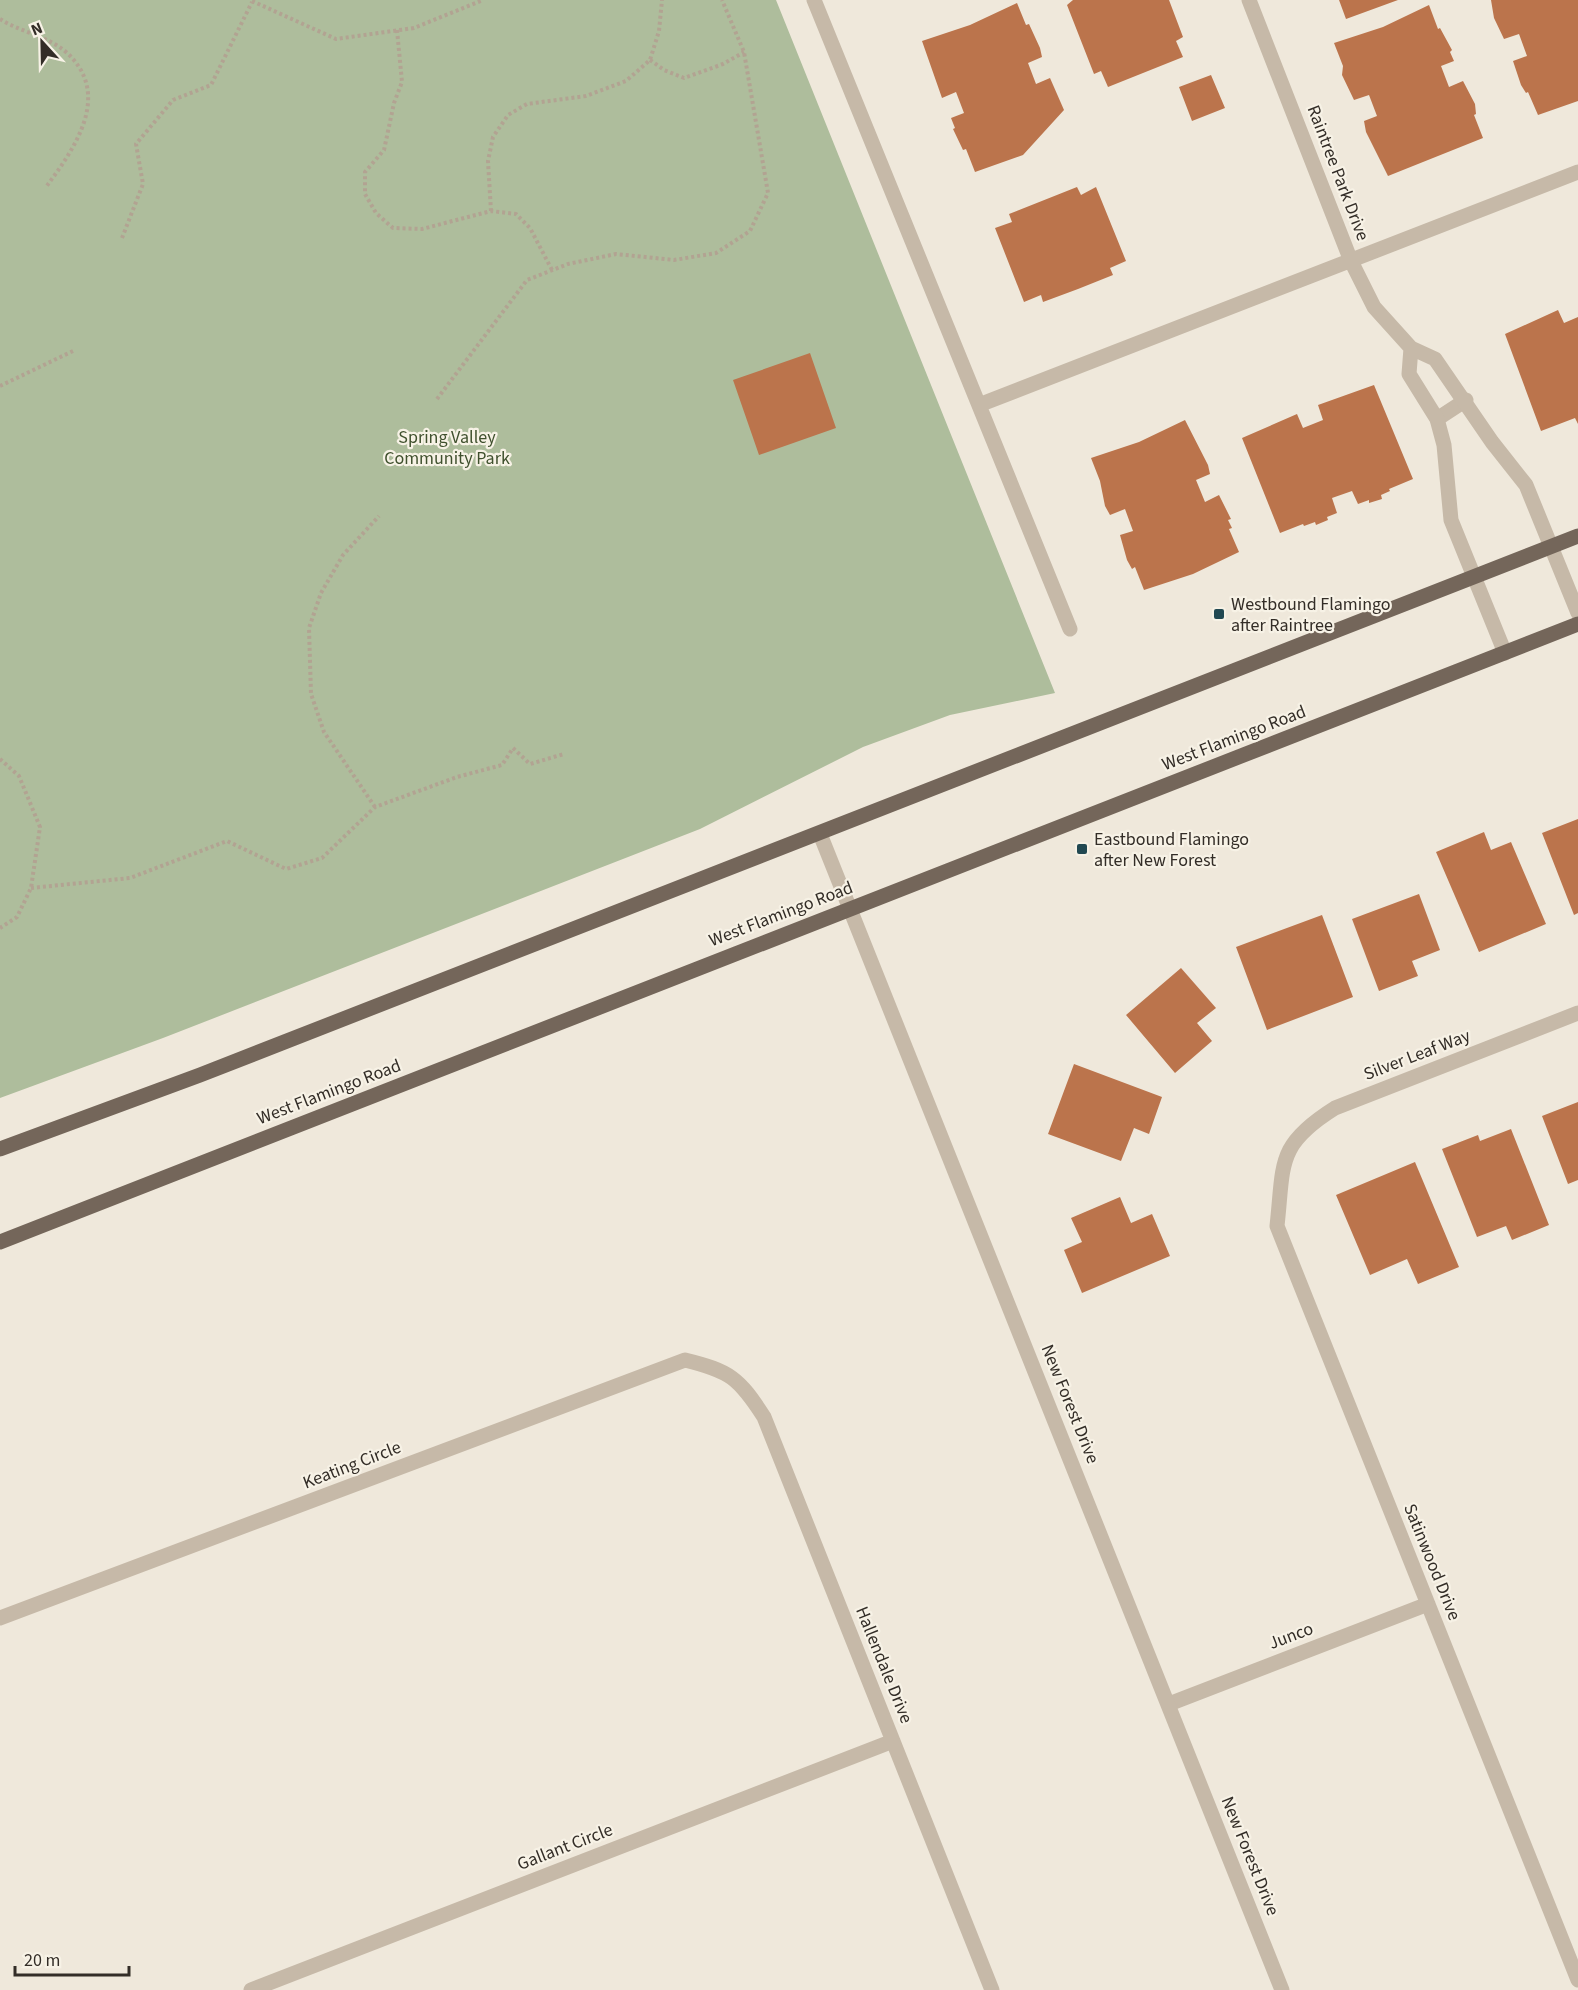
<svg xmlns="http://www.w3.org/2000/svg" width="1578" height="1990" font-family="'Source Sans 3',sans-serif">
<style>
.green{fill:#aebd9c}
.building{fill:#bb744c}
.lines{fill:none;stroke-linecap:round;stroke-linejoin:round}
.path{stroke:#b2a392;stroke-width:4;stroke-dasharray:3 3;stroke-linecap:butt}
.service{stroke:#c6b9a8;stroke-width:15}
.minor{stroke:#c6b9a8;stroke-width:15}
.tertiary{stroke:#c6b9a8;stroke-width:15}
.primary{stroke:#74665a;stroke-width:15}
.poi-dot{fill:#214851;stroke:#f7f2e6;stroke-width:2}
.labels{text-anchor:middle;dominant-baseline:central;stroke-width:4.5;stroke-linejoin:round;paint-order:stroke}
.street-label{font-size:18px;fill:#332d27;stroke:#f7f2e6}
.park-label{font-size:18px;fill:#3f502d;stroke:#f7f2e6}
.poi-label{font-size:18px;fill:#332d27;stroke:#f7f2e6;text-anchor:start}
</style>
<rect width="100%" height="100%" fill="#efe8db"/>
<path class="green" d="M 0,0 L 776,0 L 1055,693 L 950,715 L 863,747 L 700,829 L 163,1038 L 0,1098 Z"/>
<path class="building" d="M 1073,0 L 1169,0 L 1183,37 L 1176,41 L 1183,57 L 1108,87 L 1101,71 L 1094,74 L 1067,5 Z
M 1339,0 L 1398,0 L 1346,19 Z
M 1491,0 L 1578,0 L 1578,101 L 1538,115 L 1528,92 L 1526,93 L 1521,85 L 1513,61 L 1527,56 L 1519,34 L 1504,39 L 1494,18 Z
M 1017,3 L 1026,25 L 1029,24 L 1040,48 L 1042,57 L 1028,63 L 1036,84 L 1050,78 L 1064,110 L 1023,155 L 975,172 L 966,149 L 963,150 L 953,129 L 955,128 L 951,118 L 964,113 L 956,92 L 942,98 L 922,41 L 970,25 Z
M 1429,5 L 1438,29 L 1440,28 L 1452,50 L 1450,52 L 1454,61 L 1441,66 L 1449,87 L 1463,81 L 1475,104 L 1476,114 L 1474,115 L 1483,138 L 1388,176 L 1366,132 L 1364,121 L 1377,116 L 1369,95 L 1354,100 L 1342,75 L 1343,66 L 1334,43 L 1383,27 Z
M 1211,75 L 1225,108 L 1192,121 L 1179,87 Z
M 1077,187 L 1081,195 L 1096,187 L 1126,261 L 1110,268 L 1113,275 L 1078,289 L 1043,302 L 1041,295 L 1024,302 L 995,228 L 1012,222 L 1009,214 Z
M 1558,310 L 1564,323 L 1578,317 L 1578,424 L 1575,418 L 1541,431 L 1505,334 Z
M 810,353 L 836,428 L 759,455 L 733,380 Z
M 1374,385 L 1413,479 L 1389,489 L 1390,491 L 1381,495 L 1382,499 L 1369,503 L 1369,500 L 1358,504 L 1352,491 L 1332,498 L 1337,513 L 1327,517 L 1328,520 L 1316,525 L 1315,522 L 1304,526 L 1303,524 L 1280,533 L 1242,438 L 1297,414 L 1303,428 L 1323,420 L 1318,405 Z
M 1185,420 L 1208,465 L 1210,474 L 1196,480 L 1205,502 L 1219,495 L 1231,519 L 1228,520 L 1232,528 L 1229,529 L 1239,552 L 1193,574 L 1144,590 L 1135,567 L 1132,569 L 1127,560 L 1120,535 L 1133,531 L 1125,509 L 1110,515 L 1105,506 L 1100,481 L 1091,458 L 1139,442 Z
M 1578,819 L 1578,913 L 1574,915 L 1542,833 Z
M 1484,832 L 1491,850 L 1511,842 L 1546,924 L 1479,952 L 1436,852 Z
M 1419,894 L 1440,950 L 1412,961 L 1418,976 L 1379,991 L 1352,919 Z
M 1322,915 L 1353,997 L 1267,1030 L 1236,947 Z
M 1181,968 L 1216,1008 L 1197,1023 L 1212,1041 L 1175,1073 L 1126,1015 Z
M 1074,1064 L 1162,1097 L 1149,1134 L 1134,1128 L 1121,1161 L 1048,1134 Z
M 1578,1102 L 1578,1180 L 1568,1184 L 1542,1116 Z
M 1511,1129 L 1549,1225 L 1512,1240 L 1506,1226 L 1477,1237 L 1442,1149 L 1478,1135 L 1480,1141 Z
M 1415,1162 L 1459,1267 L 1418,1284 L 1407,1259 L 1370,1275 L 1336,1195 Z
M 1120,1197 L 1131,1223 L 1152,1214 L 1170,1256 L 1082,1293 L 1064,1250 L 1082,1242 L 1071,1218 Z"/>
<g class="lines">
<path class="path" d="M 252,1 L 336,39 L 414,28 L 483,0
M 0,19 C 20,32 48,36 66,52 C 113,94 75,148 46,187
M 397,30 L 402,82 L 394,103 L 384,150 L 365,172 L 365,194 L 376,213 L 393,228 L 422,229 L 491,211 L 516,214 L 530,228 L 552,270
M 650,60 L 664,70 L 684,78 L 723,64 L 744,52
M 491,211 L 488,161 L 493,137 L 508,115 L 527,104 L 586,96 L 626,81 L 650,60 L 659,31 L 662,0
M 122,238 L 143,184 L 136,144 L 173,100 L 211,85 L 252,2
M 0,386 L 73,351
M 437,399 L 527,280 L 568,264 L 616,254 L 674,260 L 716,253 L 750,231 L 768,193 L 744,52 L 722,0
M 0,759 L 19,776 L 40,827 L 31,888 L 17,917 L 0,928
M 375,807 L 324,732 L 311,694 L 309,628 L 321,593 L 343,555 L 379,516
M 31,888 L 130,878 L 227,841 L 286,869 L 322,858 L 375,807 L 457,777 L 502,765 L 513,748 L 530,764 L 564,754"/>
<path class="service" d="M 1437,419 L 1466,400"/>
<path class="minor" d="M 814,0 L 1070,629
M 1249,0 L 1351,261 L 1374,307 L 1411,348 L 1435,359 L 1492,442 L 1526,485 L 1578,613
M 1411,348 L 1409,374 L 1437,419 L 1444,445 L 1451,520 L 1505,653
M 979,405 L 1578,172
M 1578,1013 L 1335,1108 C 1276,1145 1284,1163 1277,1226 L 1578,1980
M 0,1618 L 685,1360 C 730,1371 739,1378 764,1417 L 992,1990
M 1169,1704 L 1428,1604
M 251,1990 L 893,1741"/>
<path class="tertiary" d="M 820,834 L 1282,1990"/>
<path class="primary" d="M 0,1149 L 200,1075 L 1578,536
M 0,1242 L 1578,624"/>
</g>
<g class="poi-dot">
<rect x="1213" y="608" width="12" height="12" rx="3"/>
<rect x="1076" y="843" width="12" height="12" rx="3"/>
</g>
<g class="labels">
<g class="street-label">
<text transform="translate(1338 173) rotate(69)">Raintree Park Drive</text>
<text transform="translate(1234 738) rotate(-21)">West Flamingo Road</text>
<text transform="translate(781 914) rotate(-21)">West Flamingo Road</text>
<text transform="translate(1417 1055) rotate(-21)">Silver Leaf Way</text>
<text transform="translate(329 1092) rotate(-21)">West Flamingo Road</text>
<text transform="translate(1070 1404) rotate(68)">New Forest Drive</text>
<text transform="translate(352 1465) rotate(-21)">Keating Circle</text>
<text transform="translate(1432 1562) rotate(68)">Satinwood Drive</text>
<text transform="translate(1291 1636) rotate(-21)">Junco</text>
<text transform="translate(884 1665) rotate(68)">Hallendale Drive</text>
<text transform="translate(565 1847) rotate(-21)">Gallant Circle</text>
<text transform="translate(1250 1856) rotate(68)">New Forest Drive</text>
</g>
<g class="park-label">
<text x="447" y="437">Spring Valley<tspan x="447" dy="21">Community Park</tspan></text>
</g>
<g class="poi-label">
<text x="1231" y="604">Westbound Flamingo<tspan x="1231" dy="21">after Raintree</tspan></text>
<text x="1094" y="839">Eastbound Flamingo<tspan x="1094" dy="21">after New Forest</tspan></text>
</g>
</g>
<g transform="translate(42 42) rotate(338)" stroke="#f7f2e6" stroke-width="4.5" paint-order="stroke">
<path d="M0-4.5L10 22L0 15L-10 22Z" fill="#332d27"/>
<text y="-9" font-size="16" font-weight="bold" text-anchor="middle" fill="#332d27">N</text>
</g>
<path d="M15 1966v9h114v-9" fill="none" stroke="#332d27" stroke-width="3"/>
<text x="24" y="1966" font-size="18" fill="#332d27" stroke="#f7f2e6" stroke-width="4.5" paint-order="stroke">20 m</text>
</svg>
